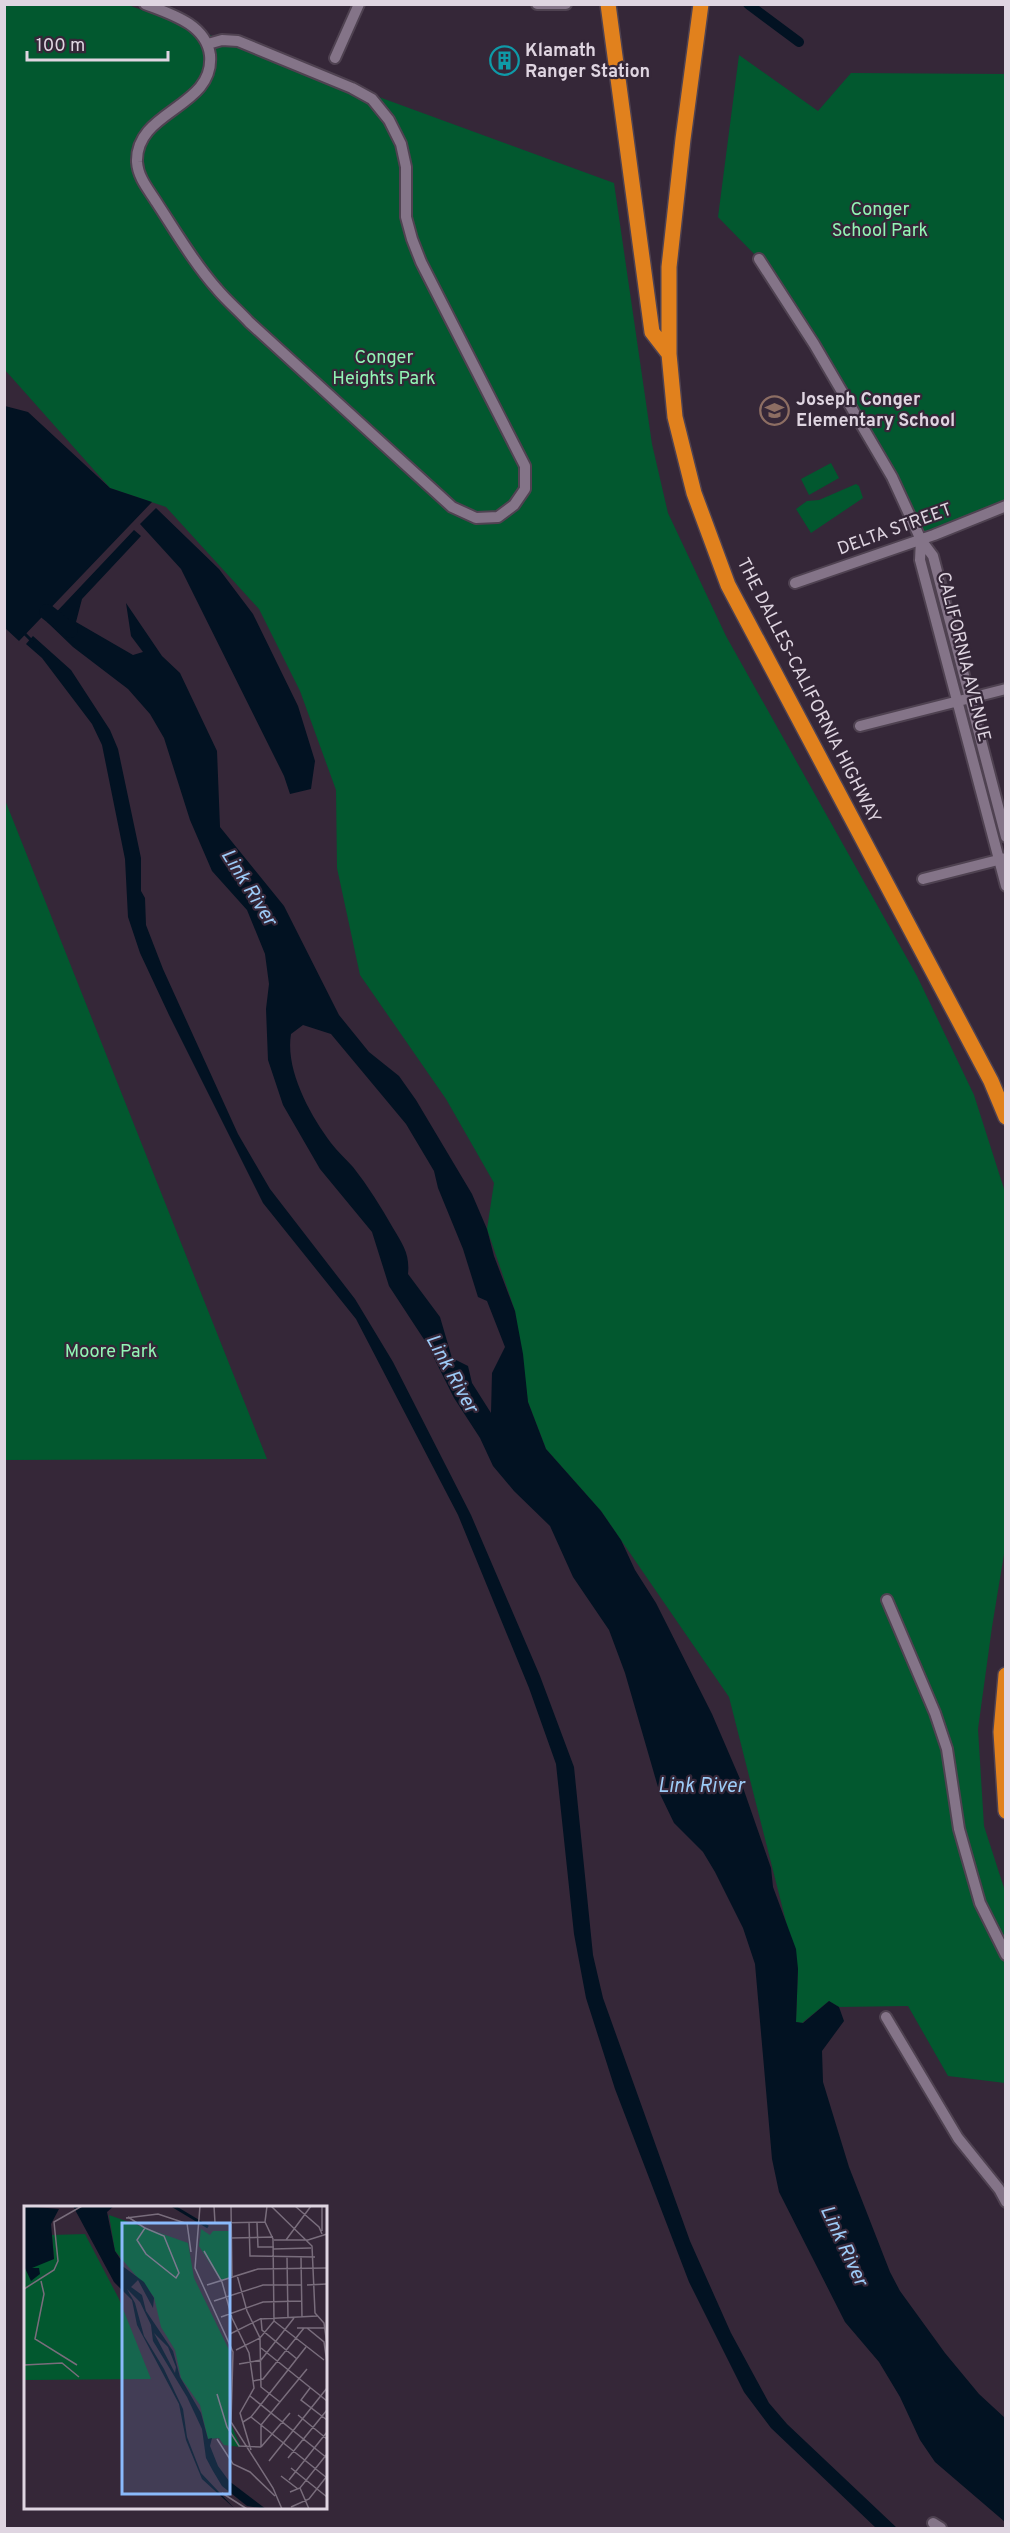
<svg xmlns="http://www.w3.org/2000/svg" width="1010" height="2533" font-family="Overpass,sans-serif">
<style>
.green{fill:#02582f}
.water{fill:#021222;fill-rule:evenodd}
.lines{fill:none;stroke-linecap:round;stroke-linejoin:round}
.stream{stroke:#021222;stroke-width:3}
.canal{stroke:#021222;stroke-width:10}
.river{stroke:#021222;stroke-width:16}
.minor-casing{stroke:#4f4251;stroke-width:14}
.highway-casing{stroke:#4f4251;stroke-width:18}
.minor{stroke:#847488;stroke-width:10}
.highway{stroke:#e1811d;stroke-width:15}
.labels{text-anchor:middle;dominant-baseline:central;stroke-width:4.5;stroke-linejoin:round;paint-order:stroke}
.poi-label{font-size:18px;font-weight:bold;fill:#dfd5e1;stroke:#352738;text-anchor:start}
.park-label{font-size:18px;fill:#92f6b5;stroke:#352738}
.street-label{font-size:18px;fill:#dfd5e1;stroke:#352738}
.water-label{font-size:20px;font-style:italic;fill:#9dcbf7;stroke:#352738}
.inset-river{fill:none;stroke:#021222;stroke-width:3}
.inset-road{fill:none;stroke:#796d7c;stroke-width:1.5}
.view{fill:#8abafc;fill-opacity:0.15;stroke:#8abafc;stroke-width:3}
.inset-edge{fill:none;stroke:#dfd5e1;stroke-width:3}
</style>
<rect width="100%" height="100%" fill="#352738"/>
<path class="green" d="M 4,5 L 128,5 L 614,183 L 652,444 L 668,513 L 726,636 L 917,976 L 974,1095 L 1005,1192 L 1005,1548 L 992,1627 L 978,1729 L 984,1826 L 1005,1891 L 1005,2083 L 948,2076 L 908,2006 L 839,2007 L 829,2001 L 802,2023 L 796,2022 L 798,1969 L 729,1697 L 601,1511 L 546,1449 L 528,1402 L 515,1311 L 487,1229 L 494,1183 L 446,1099 L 360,975 L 337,868 L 336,790 L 300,691 L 259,609 L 166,507 L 110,488 L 5,370 Z
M 739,55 L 818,111 L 851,73 L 1005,74 L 1005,506 L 921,540 L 759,259 L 718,217 Z
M 831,463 L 839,478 L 809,495 L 801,479 Z
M 856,484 L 859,486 L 863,498 L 811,533 L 796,509 L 807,501 L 819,500 Z
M 5,800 L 267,1459 L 5,1460 Z"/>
<path class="water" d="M 5,406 L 28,412 L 110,488 L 152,502 L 19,641 L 5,628 Z
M 156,508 L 219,569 L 253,614 L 298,706 L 315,761 L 311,789 L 290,794 L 284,776 L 181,569 L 140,524 Z
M 134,530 L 141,536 L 82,599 L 76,622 L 133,655 L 143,652 L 131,636 L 126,603 L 162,656 L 180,673 L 217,751 L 220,827 L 284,906 L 339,1015 L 369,1052 L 399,1076 L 416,1100 L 472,1194 L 487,1229 L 494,1256 L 515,1311 L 523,1354 L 528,1402 L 546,1449 L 601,1511 L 621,1540 L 635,1570 L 656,1603 L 712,1714 L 740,1779 L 771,1868 L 773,1887 L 796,1949 L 798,1969 L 796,2022 L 803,2023 L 829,2001 L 839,2007 L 844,2021 L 822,2051 L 823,2082 L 849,2167 L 890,2272 L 900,2291 L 945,2353 L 979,2394 L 1005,2418 L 1005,2522 L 935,2462 L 920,2440 L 900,2397 L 879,2362 L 845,2322 L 779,2192 L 772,2159 L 755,1964 L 743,1928 L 715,1872 L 703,1852 L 674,1823 L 660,1794 L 625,1673 L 609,1630 L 573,1577 L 550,1526 L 514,1491 L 493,1466 L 480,1438 L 454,1398 L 427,1344 L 389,1286 L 372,1232 L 320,1169 L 283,1105 L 268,1060 L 266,1009 L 269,984 L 265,954 L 247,910 L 212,871 L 190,820 L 164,738 L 150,714 L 128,689 L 73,647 L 47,622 ZM 303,1025 L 331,1034 L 406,1124 L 434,1171 L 438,1188 L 463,1249 L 478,1297 L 487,1301 L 505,1347 L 492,1373 L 491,1413 L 472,1383 L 468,1366 L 452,1358 L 440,1317 L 408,1274 C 410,1254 403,1245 393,1228 C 381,1207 368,1186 353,1167 C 346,1159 338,1152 331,1143 C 310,1115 285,1070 291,1034 Z
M 33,636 L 71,670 L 110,730 L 118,749 L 141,858 L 141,891 L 145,898 L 146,925 L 163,969 L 238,1134 L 270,1189 L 355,1299 L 393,1362 L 471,1515 L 540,1676 L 574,1767 L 593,1955 L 603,1998 L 690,2241 L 731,2333 L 769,2403 L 787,2424 L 897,2528 L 876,2528 L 771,2428 L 744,2392 L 689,2282 L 615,2089 L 586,1998 L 574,1934 L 556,1764 L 529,1688 L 458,1515 L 356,1319 L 263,1203 L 169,1015 L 140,953 L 128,917 L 125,859 L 102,745 L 92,724 L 42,658 L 26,644 Z"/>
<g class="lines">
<path class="stream" d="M 25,634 L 32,641"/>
<path class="canal" d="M 748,4 L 799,42"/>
<path class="river" d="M 47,612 L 70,630"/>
<defs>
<path id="minor" d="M 145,4 C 171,14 206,24 210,55 C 215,108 135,110 137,162 C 138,178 149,190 157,203 C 176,232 194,263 217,289 C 227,301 239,311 249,322 L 452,507 L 476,518 L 498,517 L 514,505 L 525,489 L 525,466 L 421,262 L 412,239 L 406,217 L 406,167 L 401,144 L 389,120 L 372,99 L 352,88 L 238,41 L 222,40 L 208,44
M 537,4 L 566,4
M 335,58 L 359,4
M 759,259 L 814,344 L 892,477 L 921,540 L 933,556 L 1006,837
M 921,540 L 920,560 L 1006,886
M 795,583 L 934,535 L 1006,506
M 860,726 L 1006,689
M 923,879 L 1006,858
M 887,1600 L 935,1713 L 947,1749 L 959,1829 L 980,1903 L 1006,1955
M 886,2017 L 958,2138 L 999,2189 L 1006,2202
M 933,2523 L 941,2528"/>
<path id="highway" d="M 608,4 L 652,332 L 669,354
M 701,4 L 683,139 L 669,267 L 669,354 L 675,417 L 694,493 L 728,585 L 991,1081 L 1006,1117
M 1006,1675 L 1001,1732 L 1006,1811"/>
</defs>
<use href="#minor" class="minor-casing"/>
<use href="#highway" class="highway-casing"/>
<use href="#minor" class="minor"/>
<use href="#highway" class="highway"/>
</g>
<defs>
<symbol id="building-ring" viewBox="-11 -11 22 22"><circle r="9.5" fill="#352738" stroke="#0f9aa8" stroke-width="1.5"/><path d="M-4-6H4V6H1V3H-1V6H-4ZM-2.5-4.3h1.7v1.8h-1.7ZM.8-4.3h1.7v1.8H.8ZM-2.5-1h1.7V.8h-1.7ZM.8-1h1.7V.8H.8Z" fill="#0f9aa8"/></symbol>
<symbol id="school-ring" viewBox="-11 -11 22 22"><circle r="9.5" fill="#352738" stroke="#8d6e63" stroke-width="1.5"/><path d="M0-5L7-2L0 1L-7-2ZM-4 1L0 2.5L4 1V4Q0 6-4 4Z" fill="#8d6e63"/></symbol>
</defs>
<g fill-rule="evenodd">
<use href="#building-ring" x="488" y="44" width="33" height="33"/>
<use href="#school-ring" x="758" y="394" width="33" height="33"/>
</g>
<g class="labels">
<g class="poi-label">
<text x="525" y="51">Klamath<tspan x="525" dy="21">Ranger Station</tspan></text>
<text x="796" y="400">Joseph Conger<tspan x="796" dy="21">Elementary School</tspan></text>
</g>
<g class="park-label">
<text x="880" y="210">Conger<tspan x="880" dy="21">School Park</tspan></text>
<text x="384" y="358">Conger<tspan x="384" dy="21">Heights Park</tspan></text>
<text x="111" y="1352">Moore Park</text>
</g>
<g class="street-label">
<text transform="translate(895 530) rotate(-20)">DELTA STREET</text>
<text transform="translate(963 657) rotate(76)">CALIFORNIA AVENUE</text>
<text transform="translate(808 691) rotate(63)">THE DALLES-CALIFORNIA HIGHWAY</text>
</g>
<g class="water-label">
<text transform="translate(248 888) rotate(58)">Link River</text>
<text transform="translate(451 1374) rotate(61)">Link River</text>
<text x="701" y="1787">Link River</text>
<text transform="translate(843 2246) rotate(65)">Link River</text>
</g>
</g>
<g transform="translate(24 2206)">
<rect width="303" height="303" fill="#352738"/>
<path d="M 85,9 L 164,37 L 170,72 L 207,148 L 204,212 L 217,241 L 200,239 L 195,232 L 184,233 L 176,199 L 157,172 L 151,144 L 137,121 L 130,91 L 91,45 ZM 177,23 L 186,29 L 189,25 L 207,25 L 208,70 L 197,75 L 175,40 ZM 61,28 L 95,93 L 127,173 L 0,174 L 0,60 L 30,53 L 28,29 Z" fill="#02582f"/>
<path d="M 0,0 L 35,3 L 27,18 L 30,53 L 8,62 L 15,62 L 16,68 L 7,75 L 0,60 ZM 49,0 L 90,0 L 83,6 L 91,45 L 99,57 L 97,59 L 120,76 L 130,92 L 129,102 L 114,74 L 107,81 L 118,89 L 122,105 L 149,145 L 156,171 L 177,207 L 184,233 L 188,232 L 186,240 L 194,260 L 205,275 L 242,303 L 223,300 L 198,280 L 189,265 L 182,252 L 178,223 L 163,191 L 129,135 L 127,119 L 116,96 L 103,83 L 111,97 L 120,130 L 140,163 L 159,203 L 163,231 L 177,267 L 211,303 L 178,273 L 162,234 L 155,198 L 113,119 L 108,94 L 90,76 ZM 130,127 L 144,141 L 152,161 L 151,167 Z" fill="#021222" fill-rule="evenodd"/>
<path class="inset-river" d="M 149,0 L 184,21"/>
<path class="inset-road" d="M 176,0 L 171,62 L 209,146 L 207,216 L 249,282 L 258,303M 190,0 L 191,17 L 241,16M 207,0 L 208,70M 247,0 L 288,40 L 291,107 L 300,117 L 303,139M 271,0 L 295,21 L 298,28M 104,11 L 121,22 L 113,34 L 122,48 L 152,72 L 155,67 L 140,30 L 121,22M 102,12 L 134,8 L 161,17M 225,16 L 226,50 L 291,51M 163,17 L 167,46M 233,17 L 234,41 L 250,41M 298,25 L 298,0M 207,32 L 249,31M 250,34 L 284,34 L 303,28M 262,34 L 287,0M 249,43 L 287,42M 180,45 L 198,76 L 208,112 L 225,147 L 230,182 L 216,207 L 227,244M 263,51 L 264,112M 277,51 L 278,112M 213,69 L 223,105 L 236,132 L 237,181 L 256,196M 17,75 L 20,88 L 11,133 L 53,159M 183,79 L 234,63 L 303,62M 283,79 L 303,78M 0,83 L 30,64 L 34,55 L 30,16 L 58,0M 190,95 L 239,79 L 277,79M 197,111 L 239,96 L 278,95M 237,112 L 238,124 L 273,153M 250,115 L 300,154M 273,122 L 300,122M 283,122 L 300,136 L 303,157M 206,128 L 236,113 L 293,110M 237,142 L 303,195M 212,144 L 236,132 L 250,115 L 249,33 L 241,16 L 243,0M 215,158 L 237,154 L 270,112M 0,159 L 38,157 L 55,171M 229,175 L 239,173 L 280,122M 286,182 L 277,194 L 303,214M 193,188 L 203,221 L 215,240 L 237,241M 226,190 L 303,252M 274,209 L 303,233M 227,211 L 303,272M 219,216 L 227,211 L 282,141M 193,233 L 209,258 L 226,266 L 251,290M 237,241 L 237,219 L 283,163M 237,241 L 266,207M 264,252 L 303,204M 245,255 L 303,182M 267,262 L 303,291M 257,270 L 274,283M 265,274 L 303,226M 276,282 L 285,303M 266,286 L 276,282 L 303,248M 198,287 L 223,303M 267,301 L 285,293 L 303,270"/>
<path class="view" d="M 98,17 L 206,17 L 206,288 L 98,288 Z"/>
<rect width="303" height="303" class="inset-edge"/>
</g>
<rect width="1010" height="2533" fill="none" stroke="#dfd5e1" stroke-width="12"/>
<path d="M27 51v9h141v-9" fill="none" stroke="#dfd5e1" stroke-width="3"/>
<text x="36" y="51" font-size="18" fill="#dfd5e1" stroke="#352738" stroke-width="4.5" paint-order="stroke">100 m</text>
</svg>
